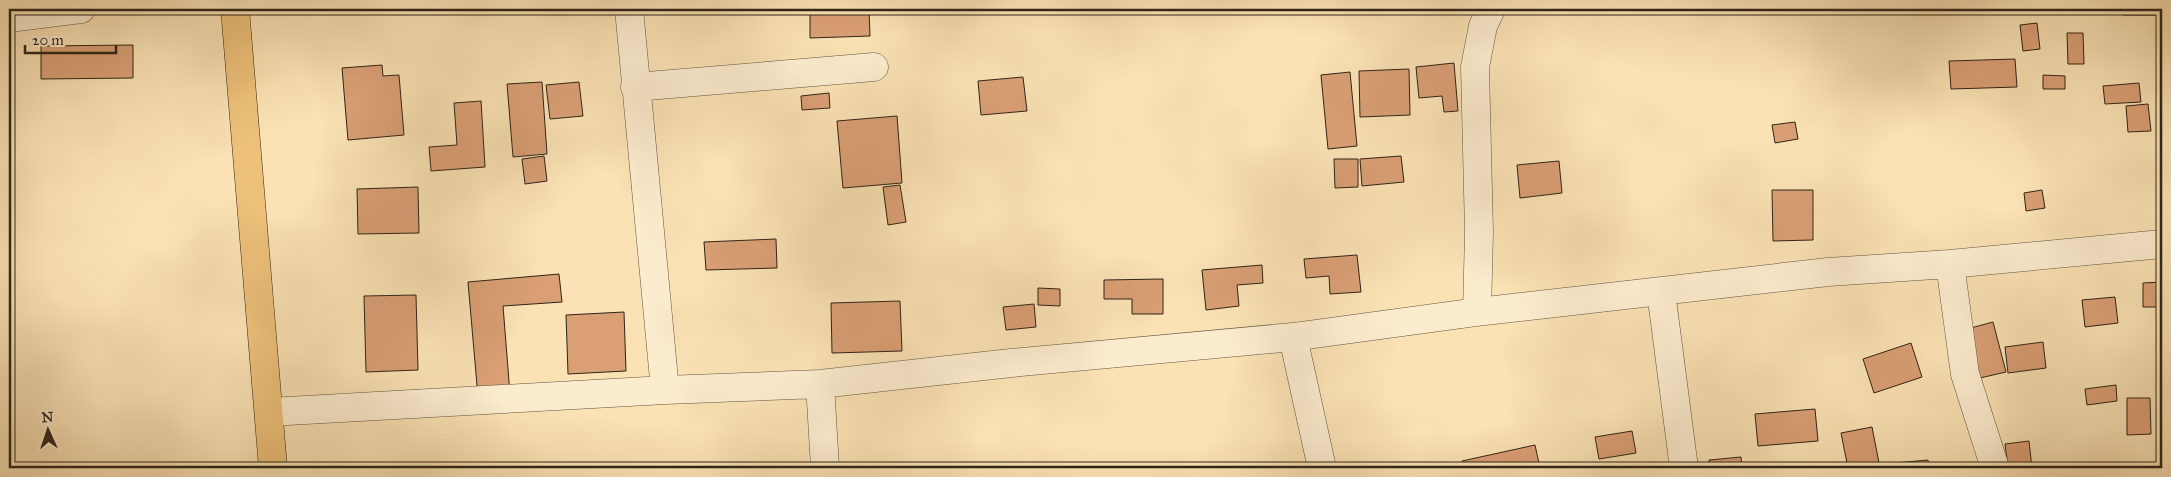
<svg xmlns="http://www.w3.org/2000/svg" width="2171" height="477" font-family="'IM FELL Great Primer',serif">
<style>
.building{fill:#da9f75;stroke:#2f2417}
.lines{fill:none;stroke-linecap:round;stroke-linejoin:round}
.minor-casing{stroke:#62543e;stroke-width:29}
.major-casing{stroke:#2f2417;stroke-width:29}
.minor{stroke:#fcecce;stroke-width:28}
.major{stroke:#edc17a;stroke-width:28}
</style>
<rect width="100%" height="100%" fill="#fae2b4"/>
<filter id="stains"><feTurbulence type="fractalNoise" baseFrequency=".004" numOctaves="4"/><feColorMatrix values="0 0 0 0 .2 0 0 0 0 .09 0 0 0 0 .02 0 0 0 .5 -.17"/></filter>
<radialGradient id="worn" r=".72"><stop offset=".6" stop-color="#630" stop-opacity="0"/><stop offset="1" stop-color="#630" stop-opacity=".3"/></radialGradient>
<path class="building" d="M 810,9 L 869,9 L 870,36 L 810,38 Z
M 2123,9 L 2162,9 L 2162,15 L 2123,15 Z
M 2037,23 L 2040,49 L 2023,51 L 2020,25 Z
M 2067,33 L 2083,33 L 2084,64 L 2068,64 Z
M 133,45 L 133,78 L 41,79 L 41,46 Z
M 2015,59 L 2017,87 L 1951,89 L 1949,61 Z
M 1454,63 L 1458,111 L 1444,112 L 1442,96 L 1419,98 L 1416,67 Z
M 382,65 L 383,76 L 399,75 L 404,135 L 348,140 L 342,68 Z
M 1409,69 L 1410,115 L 1360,117 L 1359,71 Z
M 1350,72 L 1357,146 L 1328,149 L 1321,75 Z
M 2043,75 L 2065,76 L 2065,89 L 2043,89 Z
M 1023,77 L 1027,111 L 981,115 L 978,81 Z
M 542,82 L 547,154 L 513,157 L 507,84 Z
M 579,82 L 583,116 L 550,119 L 546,85 Z
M 2139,83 L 2141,102 L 2105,104 L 2103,86 Z
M 829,93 L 830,108 L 802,110 L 801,96 Z
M 481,101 L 485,167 L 431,171 L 429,147 L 457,145 L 454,103 Z
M 2148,104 L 2151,131 L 2128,132 L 2126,106 Z
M 897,116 L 902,183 L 843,188 L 837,121 Z
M 1795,122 L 1798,139 L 1775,143 L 1772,125 Z
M 544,156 L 547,181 L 525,184 L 522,159 Z
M 1401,156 L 1404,182 L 1362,186 L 1360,159 Z
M 1334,159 L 1358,159 L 1358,187 L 1335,188 Z
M 1559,161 L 1562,193 L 1520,198 L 1517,165 Z
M 900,185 L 906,222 L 888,225 L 883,187 Z
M 418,187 L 419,233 L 358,234 L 357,189 Z
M 1772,190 L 1813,190 L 1813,240 L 1773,241 Z
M 2042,190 L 2045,208 L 2026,211 L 2024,193 Z
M 776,239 L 777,268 L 706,270 L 704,242 Z
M 1357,255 L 1361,292 L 1330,294 L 1329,276 L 1306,278 L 1304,259 Z
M 1262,265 L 1263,283 L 1237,285 L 1239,306 L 1206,310 L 1202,270 Z
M 559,274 L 562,302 L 503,306 L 510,394 L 478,397 L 468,282 Z
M 1163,279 L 1163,314 L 1132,314 L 1132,299 L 1104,299 L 1104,280 Z
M 2162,282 L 2162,307 L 2143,307 L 2143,283 Z
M 1038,288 L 1060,289 L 1060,306 L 1038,305 Z
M 416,295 L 418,370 L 366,372 L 364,296 Z
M 2115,297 L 2118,323 L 2085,327 L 2082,300 Z
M 900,301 L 902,351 L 832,353 L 831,303 Z
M 1034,304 L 1036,327 L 1006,330 L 1003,307 Z
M 624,312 L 626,371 L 568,374 L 566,315 Z
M 1993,322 L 2006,372 L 1980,378 L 1967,329 Z
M 2043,342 L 2046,368 L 2008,373 L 2005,347 Z
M 1911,343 L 1922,377 L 1874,393 L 1863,359 Z
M 2116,385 L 2117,401 L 2087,405 L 2085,389 Z
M 2127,398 L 2150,398 L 2151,434 L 2127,435 Z
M 1815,409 L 1818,441 L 1758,446 L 1755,414 Z
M 1872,427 L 1880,468 L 1848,468 L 1841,433 Z
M 1632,431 L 1636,453 L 1599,459 L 1595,437 Z
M 2029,441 L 2032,468 L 2008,468 L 2005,444 Z
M 1535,445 L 1540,468 L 1463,468 L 1462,461 Z
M 1741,457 L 1742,468 L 1709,468 L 1709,460 Z
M 1928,460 L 1929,468 L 1896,468 L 1895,463 Z"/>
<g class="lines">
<defs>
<path id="minor" d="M 629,9 L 665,390
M 9,18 L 81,9
M 635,87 L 874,67
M 1950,264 L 1965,374 L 1995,468
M 1661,292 L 1684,468
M 1477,312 L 1479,232 L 1475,67 L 1483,26 L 1491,9
M 1293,337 L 1322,468
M 820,384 L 825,468
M 269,412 L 665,390 L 820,384 L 1011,363 L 1293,337 L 1477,312 L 1828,272 L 1950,264 L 2162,244"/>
<path id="major" d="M 235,9 L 273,468"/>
</defs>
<use href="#minor" class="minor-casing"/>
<use href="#major" class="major-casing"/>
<use href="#minor" class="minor"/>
<use href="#major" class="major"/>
</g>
<rect width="2171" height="477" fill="none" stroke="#fae2b4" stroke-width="30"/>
<rect x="10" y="10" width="2151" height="457" fill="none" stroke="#2f2417" stroke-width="2.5"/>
<rect x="15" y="15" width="2141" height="447" fill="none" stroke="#2f2417"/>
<g transform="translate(48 430) rotate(357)" stroke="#fcecce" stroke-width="4" paint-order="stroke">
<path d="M0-4L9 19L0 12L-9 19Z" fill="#2f2417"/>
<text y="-8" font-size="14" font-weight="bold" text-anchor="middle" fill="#2f2417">N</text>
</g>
<path d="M25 45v8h91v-8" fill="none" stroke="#2f2417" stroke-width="2.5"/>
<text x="32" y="45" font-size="15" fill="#2f2417" stroke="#fcecce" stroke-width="4" paint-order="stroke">20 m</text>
<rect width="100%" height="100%" filter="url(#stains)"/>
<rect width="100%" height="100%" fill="url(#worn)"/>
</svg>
